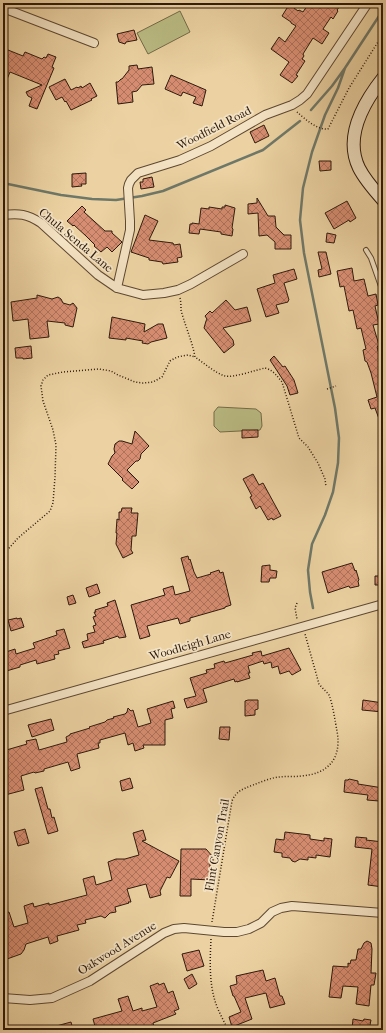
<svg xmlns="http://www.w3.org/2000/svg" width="386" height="1033" font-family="'IM FELL French Canon',serif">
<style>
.grass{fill:#babb83;stroke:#746a48}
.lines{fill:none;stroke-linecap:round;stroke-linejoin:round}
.stream{stroke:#6e7869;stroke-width:2.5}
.building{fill:url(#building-cross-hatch);stroke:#2d190d}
.lane-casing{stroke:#5d4732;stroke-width:6}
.street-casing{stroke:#5d4732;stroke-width:10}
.secondary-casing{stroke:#2d190d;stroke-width:14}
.path{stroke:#2d190d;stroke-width:1.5;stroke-dasharray:1 2;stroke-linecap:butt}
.lane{stroke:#f3e2c3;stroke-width:4}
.street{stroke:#f3e2c3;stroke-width:8}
.secondary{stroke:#f3e2c3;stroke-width:12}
.labels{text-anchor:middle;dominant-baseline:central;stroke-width:3.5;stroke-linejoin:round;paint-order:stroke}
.street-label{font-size:12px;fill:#2d190d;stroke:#f3e2c3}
</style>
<defs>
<pattern id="building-cross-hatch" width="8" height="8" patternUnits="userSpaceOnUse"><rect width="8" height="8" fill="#d78d71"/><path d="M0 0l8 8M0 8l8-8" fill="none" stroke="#af725b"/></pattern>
</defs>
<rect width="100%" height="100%" fill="#ecd2a2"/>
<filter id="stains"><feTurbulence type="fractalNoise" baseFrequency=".005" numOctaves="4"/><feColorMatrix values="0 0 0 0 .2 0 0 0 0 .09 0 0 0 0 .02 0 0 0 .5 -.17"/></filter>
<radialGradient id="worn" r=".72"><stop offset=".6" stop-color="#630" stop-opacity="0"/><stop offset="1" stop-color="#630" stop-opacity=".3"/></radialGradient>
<path class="grass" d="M 180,11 L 190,32 L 148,54 L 137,33 Z
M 218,407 L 256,409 L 261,413 L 262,426 L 260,430 L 220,432 L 214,426 L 214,412 Z"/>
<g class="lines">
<path class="stream" d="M 311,110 L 332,86 L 345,68 L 383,10
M 3,183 L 61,195 L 92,199 L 116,200 L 142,196 L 163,191 L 263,150 L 300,121
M 313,608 L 310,592 L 308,570 L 312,544 L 325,515 L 333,492 L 338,463 L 339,438 L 335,408 L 304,253 L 300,220 L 303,188 L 312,152 L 325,115 L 338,88 L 345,68"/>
</g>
<path class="building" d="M 309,3 L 342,3 L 337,10 L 338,11 L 333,19 L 331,17 L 323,29 L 329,33 L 322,44 L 313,38 L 303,54 L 304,56 L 302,59 L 305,61 L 296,75 L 298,76 L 292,83 L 280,75 L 289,62 L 271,49 L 279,37 L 285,42 L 296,26 L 291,23 L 291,22 L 282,16 L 287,8 L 290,5 L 298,11 L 299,10 L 303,12 Z
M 134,30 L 137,40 L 126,42 L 125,44 L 119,42 L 117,34 Z
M 3,48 L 23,56 L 25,52 L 42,59 L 44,57 L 46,58 L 48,54 L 56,57 L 52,67 L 54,68 L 37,109 L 29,106 L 32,98 L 28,96 L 26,92 L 42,85 L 10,72 L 3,89 Z
M 137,65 L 138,69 L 152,67 L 154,84 L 142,85 L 137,91 L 132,92 L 133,102 L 118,104 L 116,82 L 118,82 L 121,79 L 122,79 L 129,70 L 129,66 Z
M 171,75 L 206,90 L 202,106 L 193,103 L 196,97 L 183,92 L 181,96 L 165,89 Z
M 65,79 L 71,90 L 77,87 L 78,88 L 81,86 L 82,88 L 90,83 L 97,96 L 91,99 L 92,100 L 71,110 L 66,101 L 65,102 L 62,97 L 56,100 L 49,87 Z
M 264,125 L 269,136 L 255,143 L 250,132 Z
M 319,161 L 331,161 L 331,170 L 320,171 Z
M 86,173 L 86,184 L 81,184 L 82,186 L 72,187 L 72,174 Z
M 152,177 L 154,187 L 141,189 L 140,182 L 143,182 L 143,179 Z
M 257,198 L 268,216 L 275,216 L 276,227 L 284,235 L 291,235 L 291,249 L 275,249 L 275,242 L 267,235 L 259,236 L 258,213 L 248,214 L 248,204 L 257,203 Z
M 347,201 L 356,218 L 350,222 L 349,220 L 334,229 L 325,213 Z
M 225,205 L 235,208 L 232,228 L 233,229 L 232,236 L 221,234 L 221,232 L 200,229 L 199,234 L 189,233 L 190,224 L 192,224 L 192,223 L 199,224 L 201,208 L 209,209 L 209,207 L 222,209 L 222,207 L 225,207 Z
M 82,206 L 86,210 L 84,212 L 105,231 L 112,231 L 112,233 L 122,242 L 112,252 L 107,247 L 101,252 L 94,246 L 95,245 L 86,236 L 74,225 L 73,226 L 67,221 Z
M 145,215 L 158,221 L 149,240 L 173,243 L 174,245 L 180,244 L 182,257 L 177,258 L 178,262 L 163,264 L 162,262 L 149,260 L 149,258 L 131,252 Z
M 327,233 L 336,235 L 334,243 L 326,242 Z
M 318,252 L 326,252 L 331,274 L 319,277 L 318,270 L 322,269 Z
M 352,268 L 354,281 L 364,279 L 368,296 L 376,294 L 378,305 L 375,306 L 379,324 L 373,325 L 379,345 L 377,347 L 381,361 L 383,361 L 383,427 L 382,427 L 375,408 L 371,409 L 368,400 L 377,397 L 371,373 L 367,362 L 365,361 L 363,350 L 366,349 L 361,328 L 357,329 L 353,310 L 349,311 L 344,286 L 340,287 L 337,271 Z
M 294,269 L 297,279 L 284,283 L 289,300 L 288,301 L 288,302 L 276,305 L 279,313 L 266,317 L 257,289 L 275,283 L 273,275 Z
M 37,295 L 52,299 L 58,297 L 61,299 L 63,303 L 70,305 L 73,303 L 77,308 L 73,327 L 65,325 L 65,323 L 47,321 L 49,337 L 30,339 L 28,319 L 13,321 L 11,302 L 37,298 Z
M 226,300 L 235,310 L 247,307 L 251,321 L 223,328 L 233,340 L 234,345 L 224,353 L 204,328 L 206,321 L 207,319 L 205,316 L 210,311 L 212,313 Z
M 112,317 L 145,324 L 144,332 L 158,324 L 163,324 L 167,338 L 151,342 L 148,344 L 142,343 L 143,341 L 126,338 L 126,340 L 109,338 Z
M 31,346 L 32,358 L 23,359 L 23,358 L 16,358 L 15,348 Z
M 274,356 L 283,367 L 285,366 L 294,380 L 298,393 L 290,395 L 287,386 L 270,360 Z
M 242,430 L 258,430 L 258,437 L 242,438 Z
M 135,431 L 149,446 L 141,454 L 140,459 L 138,461 L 136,461 L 127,470 L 139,482 L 132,489 L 122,480 L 123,479 L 108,464 L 112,456 L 115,453 L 114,449 L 115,444 L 119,441 L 122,441 L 132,444 Z
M 253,474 L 259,485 L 263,483 L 281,516 L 273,520 L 272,518 L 268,520 L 260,506 L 256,509 L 250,497 L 252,496 L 243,479 Z
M 122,508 L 132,508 L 131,513 L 138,513 L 136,536 L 132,536 L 131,550 L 133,553 L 123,558 L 116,544 L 117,533 L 116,533 L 117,519 L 119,520 L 119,512 L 121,512 Z
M 188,556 L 189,560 L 190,559 L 194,572 L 197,578 L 211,574 L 210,573 L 219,570 L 220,573 L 223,572 L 231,605 L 225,607 L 225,608 L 190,618 L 190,621 L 180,624 L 178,618 L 147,626 L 150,636 L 140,639 L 131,605 L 165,595 L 163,589 L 173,586 L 175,595 L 190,591 L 181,558 Z
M 352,563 L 355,571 L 356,570 L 359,580 L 358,581 L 359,586 L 350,588 L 349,586 L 328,593 L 322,572 Z
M 270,565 L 270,570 L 277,571 L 276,578 L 270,578 L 269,582 L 261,582 L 262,566 Z
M 375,576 L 383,576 L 383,585 L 375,585 Z
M 97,584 L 100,593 L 89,597 L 86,588 Z
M 73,595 L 76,603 L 69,605 L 67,597 Z
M 115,600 L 126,637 L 119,638 L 118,636 L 103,641 L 104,643 L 84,648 L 82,642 L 88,640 L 87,634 L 95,632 L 93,626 L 96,625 L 93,617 L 96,616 L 94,612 L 96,612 L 95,610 L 108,606 L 107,603 Z
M 17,618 L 17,619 L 21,618 L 24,627 L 11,631 L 8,620 Z
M 64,629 L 70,648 L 58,651 L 59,654 L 54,655 L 55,659 L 37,664 L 36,660 L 20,665 L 20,667 L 3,672 L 3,653 L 15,649 L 16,654 L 35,648 L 33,643 L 57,635 L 56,631 Z
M 289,648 L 301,670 L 292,675 L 289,671 L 280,674 L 278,666 L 272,668 L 271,662 L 264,664 L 263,661 L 248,666 L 250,673 L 248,673 L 250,678 L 237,682 L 237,681 L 235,682 L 234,679 L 203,689 L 207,702 L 187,708 L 184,699 L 196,696 L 190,678 L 207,673 L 206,670 L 215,668 L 214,664 L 224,661 L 225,663 L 253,655 L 252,653 L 261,651 L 262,656 Z
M 248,700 L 258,700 L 258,709 L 255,710 L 255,715 L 245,716 L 245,701 Z
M 363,700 L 383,703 L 383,712 L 362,710 Z
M 173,701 L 175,708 L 171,709 L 173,718 L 165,720 L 165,745 L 143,745 L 144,748 L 135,751 L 133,743 L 128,745 L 125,733 L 100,740 L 100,743 L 98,743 L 99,748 L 77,754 L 80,768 L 71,771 L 68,762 L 44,769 L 44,771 L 35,773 L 34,772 L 21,776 L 24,790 L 5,795 L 3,789 L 3,751 L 27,744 L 26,741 L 36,739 L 39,750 L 67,742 L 66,737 L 70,735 L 70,734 L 90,728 L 89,727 L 105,722 L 107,720 L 114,718 L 113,717 L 125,714 L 127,712 L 128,708 L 131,711 L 133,710 L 138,727 L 151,723 L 147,709 Z
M 51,719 L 54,730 L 32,737 L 28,725 Z
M 220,727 L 230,727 L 229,740 L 219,739 Z
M 130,778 L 133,788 L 122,791 L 120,781 Z
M 349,779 L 358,781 L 358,784 L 383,788 L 382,796 L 380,796 L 379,801 L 367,800 L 368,795 L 344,792 L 345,780 L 348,780 Z
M 42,787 L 48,809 L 50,809 L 52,818 L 54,817 L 58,831 L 48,834 L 35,789 Z
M 25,829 L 29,843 L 18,846 L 14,832 Z
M 143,830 L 146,840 L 142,841 L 179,861 L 170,878 L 167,877 L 160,891 L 161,895 L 150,898 L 146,884 L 127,889 L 131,902 L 128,902 L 129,903 L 115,907 L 116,912 L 110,913 L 105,918 L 101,916 L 85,920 L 86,923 L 77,925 L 79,930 L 57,936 L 58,941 L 50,944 L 48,937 L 26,944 L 24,950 L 21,954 L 7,959 L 3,950 L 3,913 L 9,912 L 14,927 L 28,923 L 24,906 L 33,903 L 34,907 L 49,903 L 49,905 L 87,895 L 83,879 L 94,876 L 96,885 L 112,880 L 108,862 L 116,859 L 125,859 L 139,855 L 133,833 Z
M 285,832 L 310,835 L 310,839 L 324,841 L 324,838 L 332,839 L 330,857 L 316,855 L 316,858 L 308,857 L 308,860 L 300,859 L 295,862 L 292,861 L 290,858 L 282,857 L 282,853 L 274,852 L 276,839 L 284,840 Z
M 356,837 L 367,838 L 366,840 L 383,842 L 383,887 L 368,885 L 372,849 L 355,847 Z
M 181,849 L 206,849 L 213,857 L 213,862 L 210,862 L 210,880 L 191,879 L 191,896 L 180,896 Z
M 367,941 L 371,943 L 372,949 L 371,973 L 376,973 L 374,985 L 371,985 L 369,1006 L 356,1004 L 358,987 L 343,986 L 341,998 L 329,997 L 333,966 L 348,967 L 348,963 L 350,964 L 351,960 L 356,960 L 358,949 L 361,949 L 364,943 Z
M 199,950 L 204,966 L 187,971 L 182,954 Z
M 263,970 L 266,981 L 275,978 L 280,996 L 282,996 L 285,1004 L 270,1008 L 266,993 L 245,998 L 252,1019 L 232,1027 L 229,1017 L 241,1012 L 234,996 L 233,996 L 230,986 L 237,984 L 236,976 Z
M 192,974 L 197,984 L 189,989 L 184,979 Z
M 158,983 L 159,985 L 164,983 L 168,993 L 173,991 L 179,1009 L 174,1011 L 176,1014 L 153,1023 L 155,1030 L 96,1030 L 93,1019 L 122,1011 L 118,999 L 128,996 L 133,1011 L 142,1008 L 142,1011 L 157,1007 L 150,986 Z
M 353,1019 L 363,1021 L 364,1019 L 371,1020 L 369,1030 L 352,1029 Z
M 71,1022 L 73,1030 L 50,1030 L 49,1028 Z"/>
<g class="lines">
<defs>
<path id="lane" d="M 366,250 L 371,258 L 383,292"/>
<path id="street" d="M 3,8 L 94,43
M 3,215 C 19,213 27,214 41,223 L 98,275 L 117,288 L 143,295 L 164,293 L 178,290 L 191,284 L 243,254
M 117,288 L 130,230 L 130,221 L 128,188 L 129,184 L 131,180 L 138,173 L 180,160 L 211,146 L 265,115 L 292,105 L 300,100 L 307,94 L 368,3
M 3,711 L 383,604
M 3,998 L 30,1000 L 52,998 L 90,981 L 164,933 L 174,929 L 184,928 L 224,932 L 237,932 L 249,929 L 261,923 L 272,912 L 281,908 L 292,906 L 383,913"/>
<path id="secondary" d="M 383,78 C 364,102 344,137 359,168 C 365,180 374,190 383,200"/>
</defs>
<use href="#lane" class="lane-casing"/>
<use href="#street" class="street-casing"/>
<use href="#secondary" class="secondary-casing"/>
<path class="path" d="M 297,112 C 305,119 317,130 328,129 L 349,88 L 383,34
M 180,298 C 181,302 181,306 181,310 C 185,326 192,340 195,357 C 204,363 215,373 225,376 C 233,378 256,370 265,368 C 273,370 277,376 282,382 L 299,438 L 308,447 L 318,463 L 325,479 L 326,487
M 327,389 L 336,386
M 3,555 L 18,538 L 50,511 L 53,503 L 55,477 L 56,445 L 53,430 L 43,401 L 41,386 L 43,380 L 48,375 L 63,372 L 99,369 L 111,371 L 118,375 L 135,382 L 143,383 L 153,382 L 162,377 L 170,361 L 177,357 L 188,355 L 195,357
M 297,603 L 295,608 L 297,619
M 212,922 L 232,801 C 236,791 243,789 253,785 C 261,782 270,778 279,777 C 286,776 294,777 301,776 C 328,774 342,759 337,731 C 335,721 333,705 329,695 C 326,691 322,688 319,684 L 305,634
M 211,939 C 210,960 209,981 215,1001 C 218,1011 224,1021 228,1030"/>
<use href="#lane" class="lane"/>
<use href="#street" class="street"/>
<use href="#secondary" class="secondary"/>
</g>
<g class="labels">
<g class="street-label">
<text transform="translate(214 128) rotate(-27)">Woodfield Road</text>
<text transform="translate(76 240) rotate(40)">Chula Senda Lane</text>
<text transform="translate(190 645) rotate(-16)">Woodleigh Lane</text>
<text transform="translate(217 845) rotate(-80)">Flint Canyon Trail</text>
<text transform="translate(117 948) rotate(-32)">Oakwood Avenue</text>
</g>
</g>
<rect width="386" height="1033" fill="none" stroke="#ecd2a2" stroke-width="16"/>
<rect x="4" y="4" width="378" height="1025" fill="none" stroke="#2d190d" stroke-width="2"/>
<rect x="8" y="8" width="370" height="1017" fill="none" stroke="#2d190d"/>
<rect width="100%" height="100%" filter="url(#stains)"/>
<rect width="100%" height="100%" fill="url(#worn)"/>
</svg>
